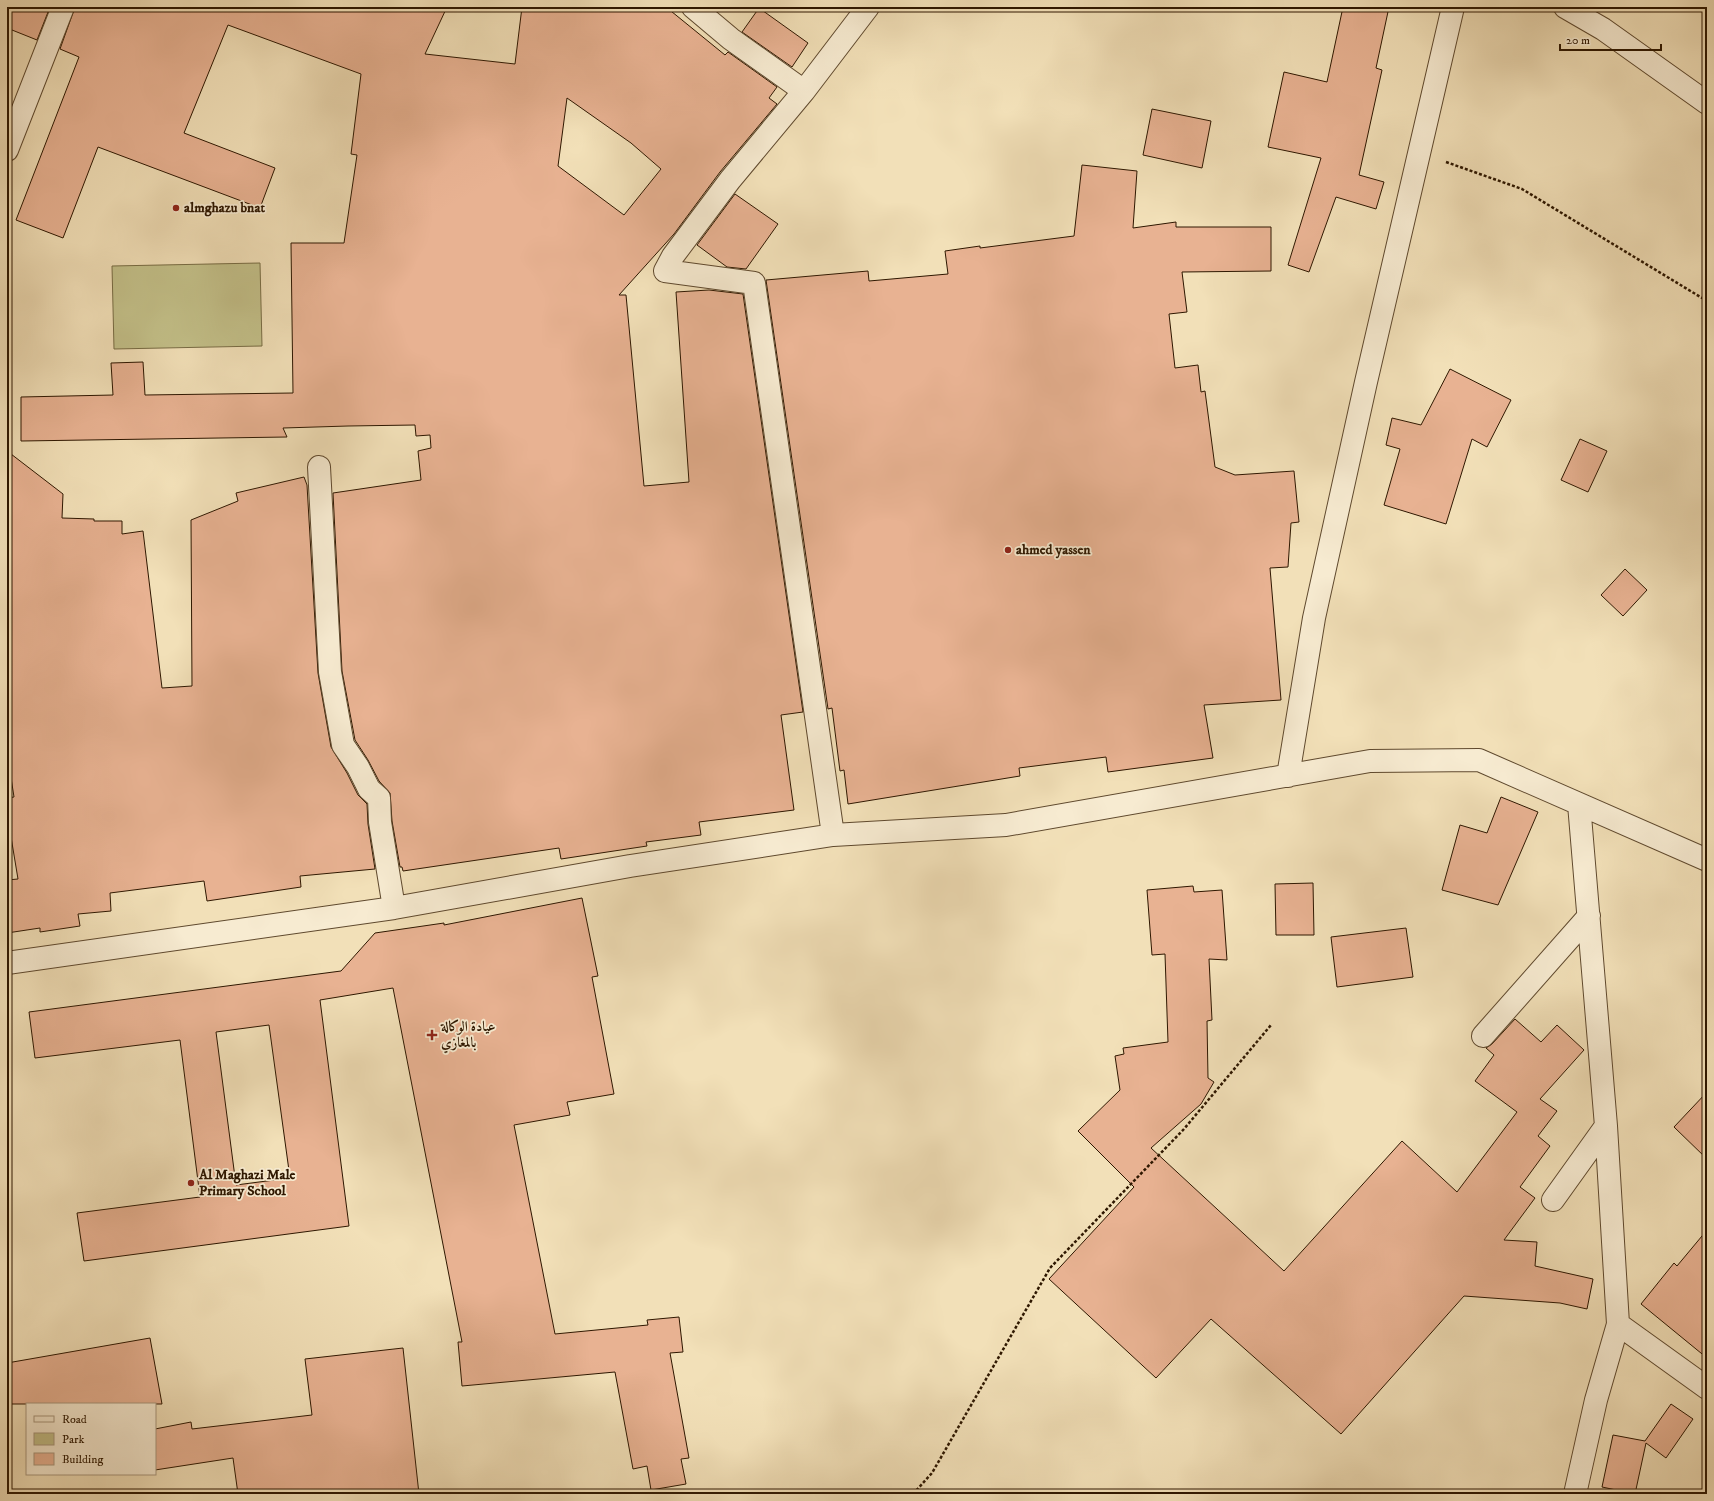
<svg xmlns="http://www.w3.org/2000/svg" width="1714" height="1501" font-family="'IM FELL DW Pica',Amiri,serif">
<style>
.green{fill:#c3c089;stroke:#786c44}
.building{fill:#e8b292;stroke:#2e1700;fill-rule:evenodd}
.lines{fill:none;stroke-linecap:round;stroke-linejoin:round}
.minor-casing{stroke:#5f492e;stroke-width:24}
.path{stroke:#2e1700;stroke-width:2.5;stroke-dasharray:3 2;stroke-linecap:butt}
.minor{stroke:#f7ebd1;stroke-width:22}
.poi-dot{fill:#8f2418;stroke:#f7ebd1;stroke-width:1.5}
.labels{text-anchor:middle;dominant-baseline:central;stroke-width:3.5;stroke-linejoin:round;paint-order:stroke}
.poi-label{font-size:14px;font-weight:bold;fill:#2e1700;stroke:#f7ebd1;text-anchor:start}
</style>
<rect width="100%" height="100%" fill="#f2e0b8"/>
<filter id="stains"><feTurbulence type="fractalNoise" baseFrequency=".005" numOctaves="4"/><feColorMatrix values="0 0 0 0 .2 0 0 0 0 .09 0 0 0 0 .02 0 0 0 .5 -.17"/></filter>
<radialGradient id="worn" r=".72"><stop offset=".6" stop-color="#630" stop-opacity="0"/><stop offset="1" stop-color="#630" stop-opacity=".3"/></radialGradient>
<path class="green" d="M 260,263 L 262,346 L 114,349 L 112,266 Z"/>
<path class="building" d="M 7,7 L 50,7 L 37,40 L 7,28 Z
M 75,7 L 447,7 L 425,54 L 515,64 L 522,7 L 666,7 L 725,55 L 728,52 L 777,87 L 769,98 L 777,104 L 720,172 L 674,234 L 619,295 L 626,295 L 644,486 L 689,482 L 676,292 L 709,290 L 743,294 L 803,712 L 781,715 L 794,810 L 699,822 L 701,835 L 646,842 L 647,846 L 561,859 L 559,848 L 403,871 L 402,867 L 400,867 L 392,821 L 390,793 L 379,781 L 368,760 L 355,740 L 342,671 L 333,493 L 421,480 L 418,451 L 431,448 L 430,435 L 416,436 L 415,425 L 348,426 L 283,428 L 287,437 L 21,441 L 21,397 L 113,395 L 111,363 L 143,362 L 145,395 L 293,393 L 291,243 L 344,243 L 357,155 L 351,154 L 361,74 L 228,25 L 184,133 L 275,168 L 260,208 L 98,147 L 63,238 L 16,220 L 79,57 L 60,49 ZM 567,98 L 631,143 L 661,169 L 624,215 L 558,166 Z
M 1343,7 L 1389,7 L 1376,68 L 1382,70 L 1359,175 L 1384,182 L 1376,209 L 1336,197 L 1309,272 L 1288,265 L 1321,158 L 1268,147 L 1284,72 L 1327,82 Z
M 759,8 L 808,43 L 792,67 L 742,32 Z
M 1152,109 L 1211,121 L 1202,168 L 1143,155 Z
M 1082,165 L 1137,171 L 1133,228 L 1176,222 L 1176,227 L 1271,227 L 1271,271 L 1182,272 L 1187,312 L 1169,314 L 1175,368 L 1198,365 L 1201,392 L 1205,391 L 1215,467 L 1235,475 L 1294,471 L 1299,522 L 1291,523 L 1288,567 L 1270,568 L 1281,700 L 1204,705 L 1213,758 L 1108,772 L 1106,757 L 1019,768 L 1020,776 L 848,804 L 844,770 L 840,771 L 832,708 L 828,709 L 766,280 L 868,271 L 869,281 L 948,274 L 945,251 L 980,246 L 980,248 L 1074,236 Z
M 735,194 L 778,224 L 746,269 L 727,267 L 697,245 Z
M 1450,369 L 1511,400 L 1487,447 L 1472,439 L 1446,524 L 1384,505 L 1400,449 L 1386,445 L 1392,418 L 1421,425 Z
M 1580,439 L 1607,451 L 1588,492 L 1561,480 Z
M 11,454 L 63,494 L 62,518 L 94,519 L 94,521 L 122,521 L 122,534 L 143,531 L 162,688 L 192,686 L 191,520 L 238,501 L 236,493 L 304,477 L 307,485 L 318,673 L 331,747 L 347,773 L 358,795 L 367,804 L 368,824 L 375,869 L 300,876 L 301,887 L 207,901 L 204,881 L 110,893 L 111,911 L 78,914 L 80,926 L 40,932 L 40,928 L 7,933 L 7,880 L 18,879 L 9,825 L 7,826 L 7,798 L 14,797 L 7,752 L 7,577 Z
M 1625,569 L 1647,590 L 1623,616 L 1601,595 Z
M 1501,797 L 1538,812 L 1498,905 L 1442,890 L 1460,825 L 1487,833 Z
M 1313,883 L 1314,935 L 1276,935 L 1275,884 Z
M 1193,886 L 1194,892 L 1222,890 L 1227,960 L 1209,959 L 1212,1020 L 1207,1021 L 1208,1078 L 1214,1082 L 1201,1104 L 1151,1148 L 1284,1271 L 1402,1141 L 1457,1192 L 1517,1112 L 1475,1081 L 1494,1055 L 1486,1048 L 1492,1044 L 1515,1019 L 1541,1042 L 1557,1025 L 1584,1050 L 1540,1099 L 1557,1111 L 1538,1136 L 1550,1146 L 1520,1187 L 1535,1198 L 1504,1240 L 1537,1242 L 1535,1266 L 1593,1279 L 1587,1309 L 1560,1303 L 1464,1296 L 1341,1434 L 1211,1319 L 1156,1378 L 1049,1279 L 1134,1187 L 1078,1131 L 1120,1090 L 1115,1056 L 1124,1054 L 1123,1048 L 1168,1042 L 1165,954 L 1152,955 L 1147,890 Z
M 582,898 L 598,976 L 592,977 L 614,1094 L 567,1102 L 570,1115 L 514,1125 L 555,1334 L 648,1325 L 647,1320 L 679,1317 L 683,1352 L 670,1353 L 689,1458 L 681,1459 L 686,1484 L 651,1490 L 647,1466 L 633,1469 L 615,1372 L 462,1386 L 458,1342 L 462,1342 L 393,988 L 320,1000 L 349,1226 L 84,1261 L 77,1213 L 200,1197 L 180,1040 L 35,1058 L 29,1012 L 341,971 L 375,933 L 444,923 L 444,925 ZM 269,1025 L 290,1178 L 236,1185 L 216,1032 Z
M 1406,928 L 1413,977 L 1337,987 L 1331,937 Z
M 1707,1092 L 1707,1159 L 1674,1127 Z
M 1707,1230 L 1707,1358 L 1641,1304 L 1674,1263 L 1677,1266 Z
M 150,1338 L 162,1404 L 7,1404 L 7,1363 Z
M 403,1348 L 419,1494 L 238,1494 L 233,1458 L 155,1470 L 155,1429 L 191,1422 L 192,1429 L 312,1415 L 305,1359 Z
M 1671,1404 L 1693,1419 L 1666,1458 L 1646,1443 L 1635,1494 L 1602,1487 L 1613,1435 L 1645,1441 Z"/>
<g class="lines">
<defs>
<path id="minor" d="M 693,7 L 731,39 L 804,91
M 1565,7 L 1603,29 L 1707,103
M 7,150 L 63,7
M 319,467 L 330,672 L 343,745 L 358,767 L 369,789 L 379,798 L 380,822 L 394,908
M 1288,776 L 1314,618 L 1366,382 L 1453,7
M 833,835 L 754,283 L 665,271 L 673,256 L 730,180 L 804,91 L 868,7
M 7,963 L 394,908 L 630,866 L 833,835 L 1006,825 L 1370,761 L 1479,760 L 1707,860
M 1483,1036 L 1589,916
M 1553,1200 L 1606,1126
M 1618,1324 L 1707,1388
M 1575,1494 L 1596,1400 L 1618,1324 L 1606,1126 L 1579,804"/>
</defs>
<use href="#minor" class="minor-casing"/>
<path class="path" d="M 1446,162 L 1522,189 L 1707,301
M 913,1494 L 932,1473 L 1050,1268 L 1184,1129 L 1271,1025"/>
<use href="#minor" class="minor"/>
</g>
<g class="poi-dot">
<circle cx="176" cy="208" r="4"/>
<circle cx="1008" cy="550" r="4"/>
<path d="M430 1029h4v4h4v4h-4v4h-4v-4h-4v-4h4z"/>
<circle cx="191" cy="1183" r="4"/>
</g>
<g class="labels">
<g class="poi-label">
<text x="184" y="208">almghazu bnat</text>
<text x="1016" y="550">ahmed yassen</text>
<text x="441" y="1027">عيادة الوكالة<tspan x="441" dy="16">بالمغازي</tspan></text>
<text x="199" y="1175">Al Maghazi Male<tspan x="199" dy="16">Primary School</tspan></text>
</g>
</g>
<rect width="1714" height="1501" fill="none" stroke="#f2e0b8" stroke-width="24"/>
<rect x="8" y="8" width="1698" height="1485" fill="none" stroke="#2e1700" stroke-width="2"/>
<rect x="12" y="12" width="1690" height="1477" fill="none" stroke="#2e1700"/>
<rect x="26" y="1403" width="130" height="72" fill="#f7ebd1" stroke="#a7967d"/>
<rect x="34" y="1416" width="20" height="6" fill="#f7ebd1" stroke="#a7967d"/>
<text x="62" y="1423" font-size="12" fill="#2e1700">Road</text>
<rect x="34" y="1433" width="20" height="12" fill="#c3c089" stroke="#a7967d"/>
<text x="62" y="1443" font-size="12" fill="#2e1700">Park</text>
<rect x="34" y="1453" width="20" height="12" fill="#e8b292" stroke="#a7967d"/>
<text x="62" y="1463" font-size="12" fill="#2e1700">Building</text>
<path d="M1560 44v6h101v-6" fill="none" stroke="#2e1700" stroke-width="2"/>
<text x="1566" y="44" font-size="12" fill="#2e1700" stroke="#f7ebd1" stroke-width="3" paint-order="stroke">20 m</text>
<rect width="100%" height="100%" filter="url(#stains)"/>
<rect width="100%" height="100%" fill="url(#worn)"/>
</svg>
